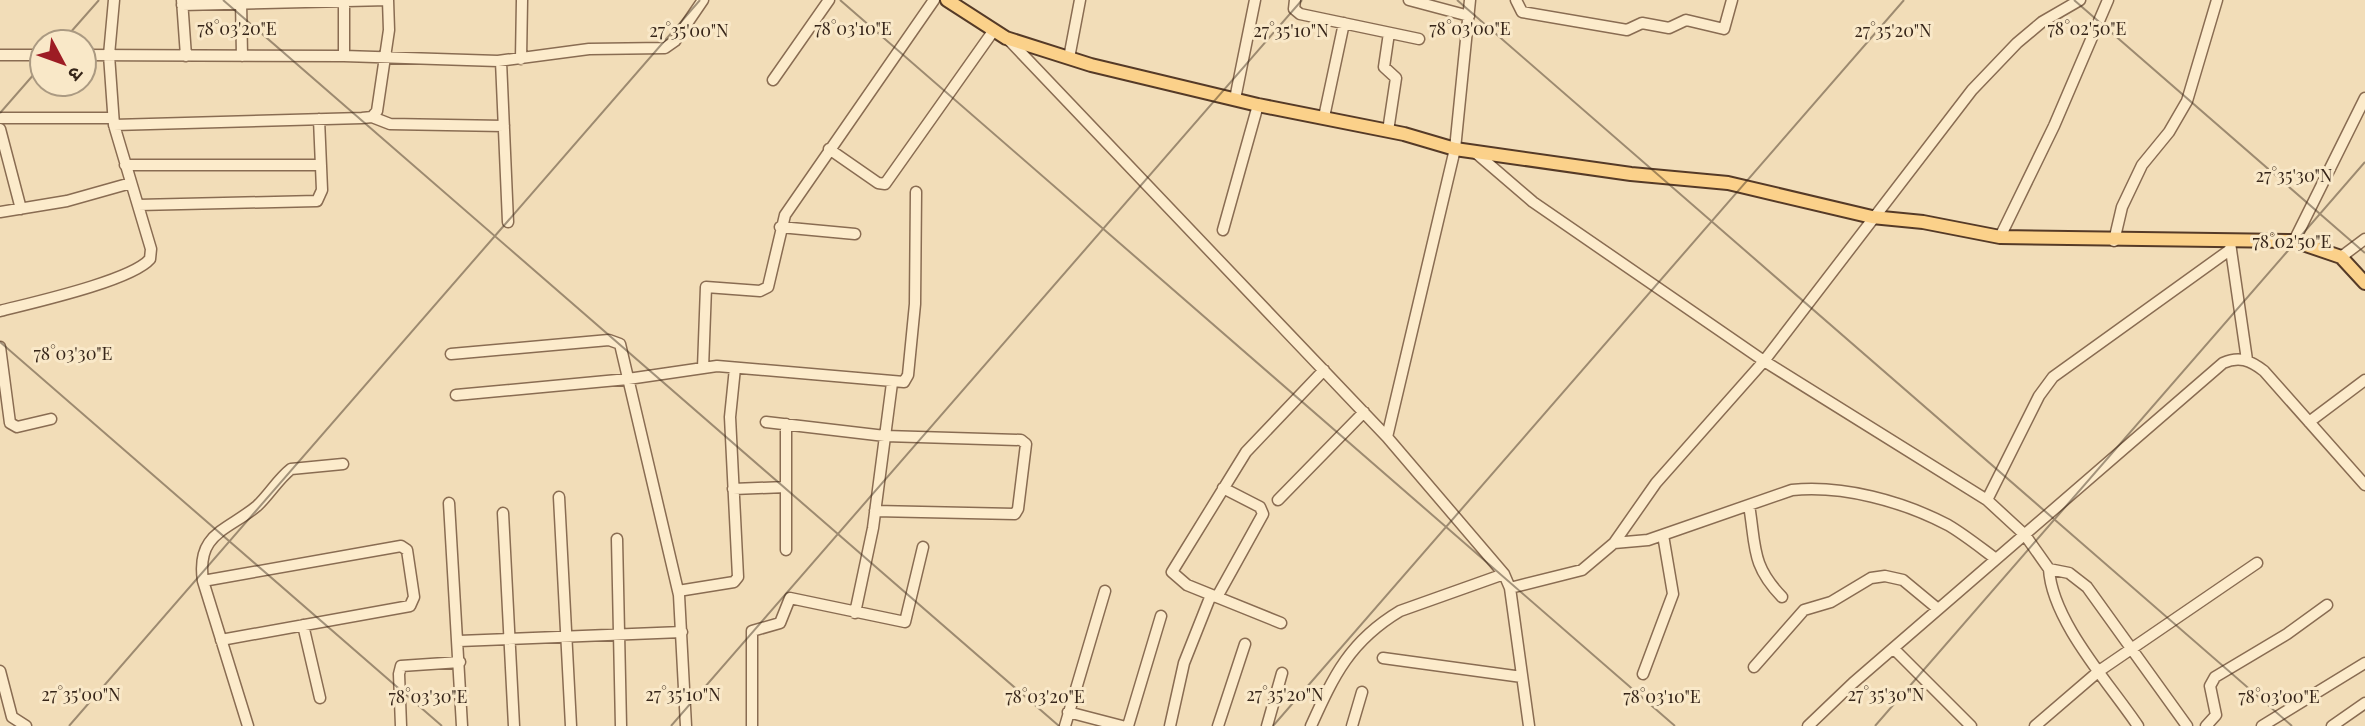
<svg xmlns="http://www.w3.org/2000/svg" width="2365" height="726" font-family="'Playfair Display','Noto Sans Devanagari',serif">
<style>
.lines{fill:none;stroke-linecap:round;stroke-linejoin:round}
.minor-casing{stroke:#896c52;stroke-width:13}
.major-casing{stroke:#553a27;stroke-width:16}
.minor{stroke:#fcebcb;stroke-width:10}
.major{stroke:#fbd18a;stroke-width:12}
.ticks{fill:none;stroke:#362519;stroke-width:2;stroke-opacity:0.45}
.ticks-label{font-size:18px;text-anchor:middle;fill:#362519;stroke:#f9e8c8;stroke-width:6;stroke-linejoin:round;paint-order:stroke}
</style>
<rect width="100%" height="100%" fill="#f2ddb8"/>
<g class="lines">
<defs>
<path id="minor" d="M 182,0 L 186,56
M 241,0 L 242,56
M 1295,0 L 1294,9 L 1300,14 L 1419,39
M 1409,0 L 1469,16
M 1516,0 L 1522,12 L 1627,30 L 1642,23 L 1669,28 L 1686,20 L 1724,29 L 1732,0
M 1007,38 L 1387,437 L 1504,574 L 1510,588 L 1529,726
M 0,55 L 42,55
M 84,55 L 344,56 L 498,61 L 589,49 L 665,48 L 675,41 L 703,0
M 344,56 L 344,0
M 1069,58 L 1080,0
M 521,59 L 522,0
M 501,61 L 508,222
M 773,80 L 829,0
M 1235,99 L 1255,0
M 372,117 L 390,124 L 504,126
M 1324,117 L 1344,23
M 0,118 L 113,118
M 114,125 L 362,118 L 372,117 L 377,111 L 389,30 L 388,0 L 182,5
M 0,129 L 21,209
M 1388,131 L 1396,78 L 1384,67 L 1389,33
M 829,149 L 878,183 L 885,184 L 994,30
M 1476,153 L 1533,202 L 1764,361 L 1987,500 L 2025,535 L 2049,569 L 2069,573 L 2087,587 L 2187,726
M 125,165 L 321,165
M 138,205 L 317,201 L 322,190 L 319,119
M 0,212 L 67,201 L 131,183
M 780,227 L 855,234
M 1223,230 L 1258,105
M 2000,237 L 2054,126 L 2108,0
M 2114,241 L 2122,207 L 2142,165 L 2169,132 L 2187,101 L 2217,0
M 2294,241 L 2365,98
M 2230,243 L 2247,360
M 2341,257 L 2365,239
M 0,311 C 31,303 131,281 150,259 L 151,249 L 114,125 L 109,55 L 114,0
M 0,347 L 10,423 L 17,427 L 51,419
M 451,354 L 609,340 L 620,344 L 679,595 L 686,726
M 703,368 L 706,287 L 760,291 L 768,287 L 785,215 L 934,0
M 456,395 L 628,379 L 717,366 L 904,382 L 908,375 L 915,304 L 916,192
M 766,422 L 885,436 L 1021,440 L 1026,444 L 1018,509 L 1015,514 L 875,511
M 2309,422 L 2365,380
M 1387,437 L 1455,149 L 1470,0
M 733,489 L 786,487
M 559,497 L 571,726
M 1278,500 L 1364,412
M 1987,500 L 2039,396 L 2053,377 L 2231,249
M 449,503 L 462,726
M 1749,505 C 1756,547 1751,565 1782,597
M 503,513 L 514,726
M 617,539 L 621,726
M 1614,543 L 1648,540 L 1792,490 C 1843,485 1902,501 1948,525 C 1965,535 1981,548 1996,559
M 786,550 L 786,424
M 2049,569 C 2052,621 2109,683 2138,726
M 203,581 L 401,546 L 407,550 L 414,597 L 410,606 L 221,640
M 1510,588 L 1582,570 L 1614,543 L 1656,483 L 1764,361 L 1972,90 L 2017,43 L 2042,22 L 2080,0
M 678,591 L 734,582 L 738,577 L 730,417 L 735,368
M 1217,597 L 1263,514 L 1260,507 L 1223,488
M 855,613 L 873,528 L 892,383
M 1281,623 L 1187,585 L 1172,572 L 1246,452 L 1324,370
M 303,625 L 320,698
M 459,641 L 682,632
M 1894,649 L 1971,726
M 1383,658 L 1522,677
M 1754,667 L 1804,610 L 1831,602 L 1871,578 L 1885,576 L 1903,580 L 1938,609
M 0,671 L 12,717 L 26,726
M 1643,674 L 1673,594 L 1663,535
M 1068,712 L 1122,726
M 248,726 L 203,581 C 196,533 227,531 257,506 C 269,495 278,479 291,469 L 343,464
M 401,726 L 399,674 L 401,666 L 460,662
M 752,726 L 752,631 L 780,623 L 790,598 L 905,622 L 923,547
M 1065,726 L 1105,591
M 1128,726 L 1161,616
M 1170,726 L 1184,663 L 1211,595
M 1218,726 L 1245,644
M 1267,726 L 1282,673
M 1311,726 C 1334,675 1350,641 1400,611 L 1504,574
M 1352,726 L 1362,692
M 1808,726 L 1853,683 L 2223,363 C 2239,356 2250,360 2264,371 L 2365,485
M 2035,726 L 2099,671 L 2257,563
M 2206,726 L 2216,715 L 2210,686 L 2215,677 L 2287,634 L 2327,605
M 2262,726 L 2365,663
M 2332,726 L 2365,703"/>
<path id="major" d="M 947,0 L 1006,38 L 1091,65 L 1258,105 L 1404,134 L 1455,149 L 1631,174 L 1728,183 L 1872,217 L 1923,222 L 2000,237 L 2294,241 L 2341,257 L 2365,283"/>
</defs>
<use href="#minor" class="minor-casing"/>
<use href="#major" class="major-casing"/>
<use href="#minor" class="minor"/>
<use href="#major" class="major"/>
</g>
<path class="ticks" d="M 223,0 L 1059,726M 840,0 L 1675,726M 1457,0 L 2292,726M 2074,0 L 2365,253M 62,42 L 99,0M 0,113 L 42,65M 0,342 L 442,726M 69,726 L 700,0M 671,726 L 1302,0M 1273,726 L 1904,0M 1875,726 L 2365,162"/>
<g class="ticks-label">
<text x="237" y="35">78°03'20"E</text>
<text x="853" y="35">78°03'10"E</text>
<text x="1470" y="35">78°03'00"E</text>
<text x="2087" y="35">78°02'50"E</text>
<text x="689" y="37">27°35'00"N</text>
<text x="1893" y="37">27°35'20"N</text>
<text x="1291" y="37">27°35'10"N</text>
<text x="2294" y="182">27°35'30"N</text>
<text x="2292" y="248">78°02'50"E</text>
<text x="73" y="360">78°03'30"E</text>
<text x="81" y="701">27°35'00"N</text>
<text x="683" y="701">27°35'10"N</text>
<text x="1285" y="701">27°35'20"N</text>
<text x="1886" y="701">27°35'30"N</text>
<text x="428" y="703">78°03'30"E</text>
<text x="1045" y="703">78°03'20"E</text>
<text x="1662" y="703">78°03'10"E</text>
<text x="2279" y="703">78°03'00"E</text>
</g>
<g transform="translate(63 63) rotate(131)"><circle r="33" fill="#f9e8c8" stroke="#ab9a82" stroke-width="2"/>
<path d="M0-5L12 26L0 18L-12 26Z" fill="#9d1c24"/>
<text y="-10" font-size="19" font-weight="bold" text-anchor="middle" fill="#362519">उ</text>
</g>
</svg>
